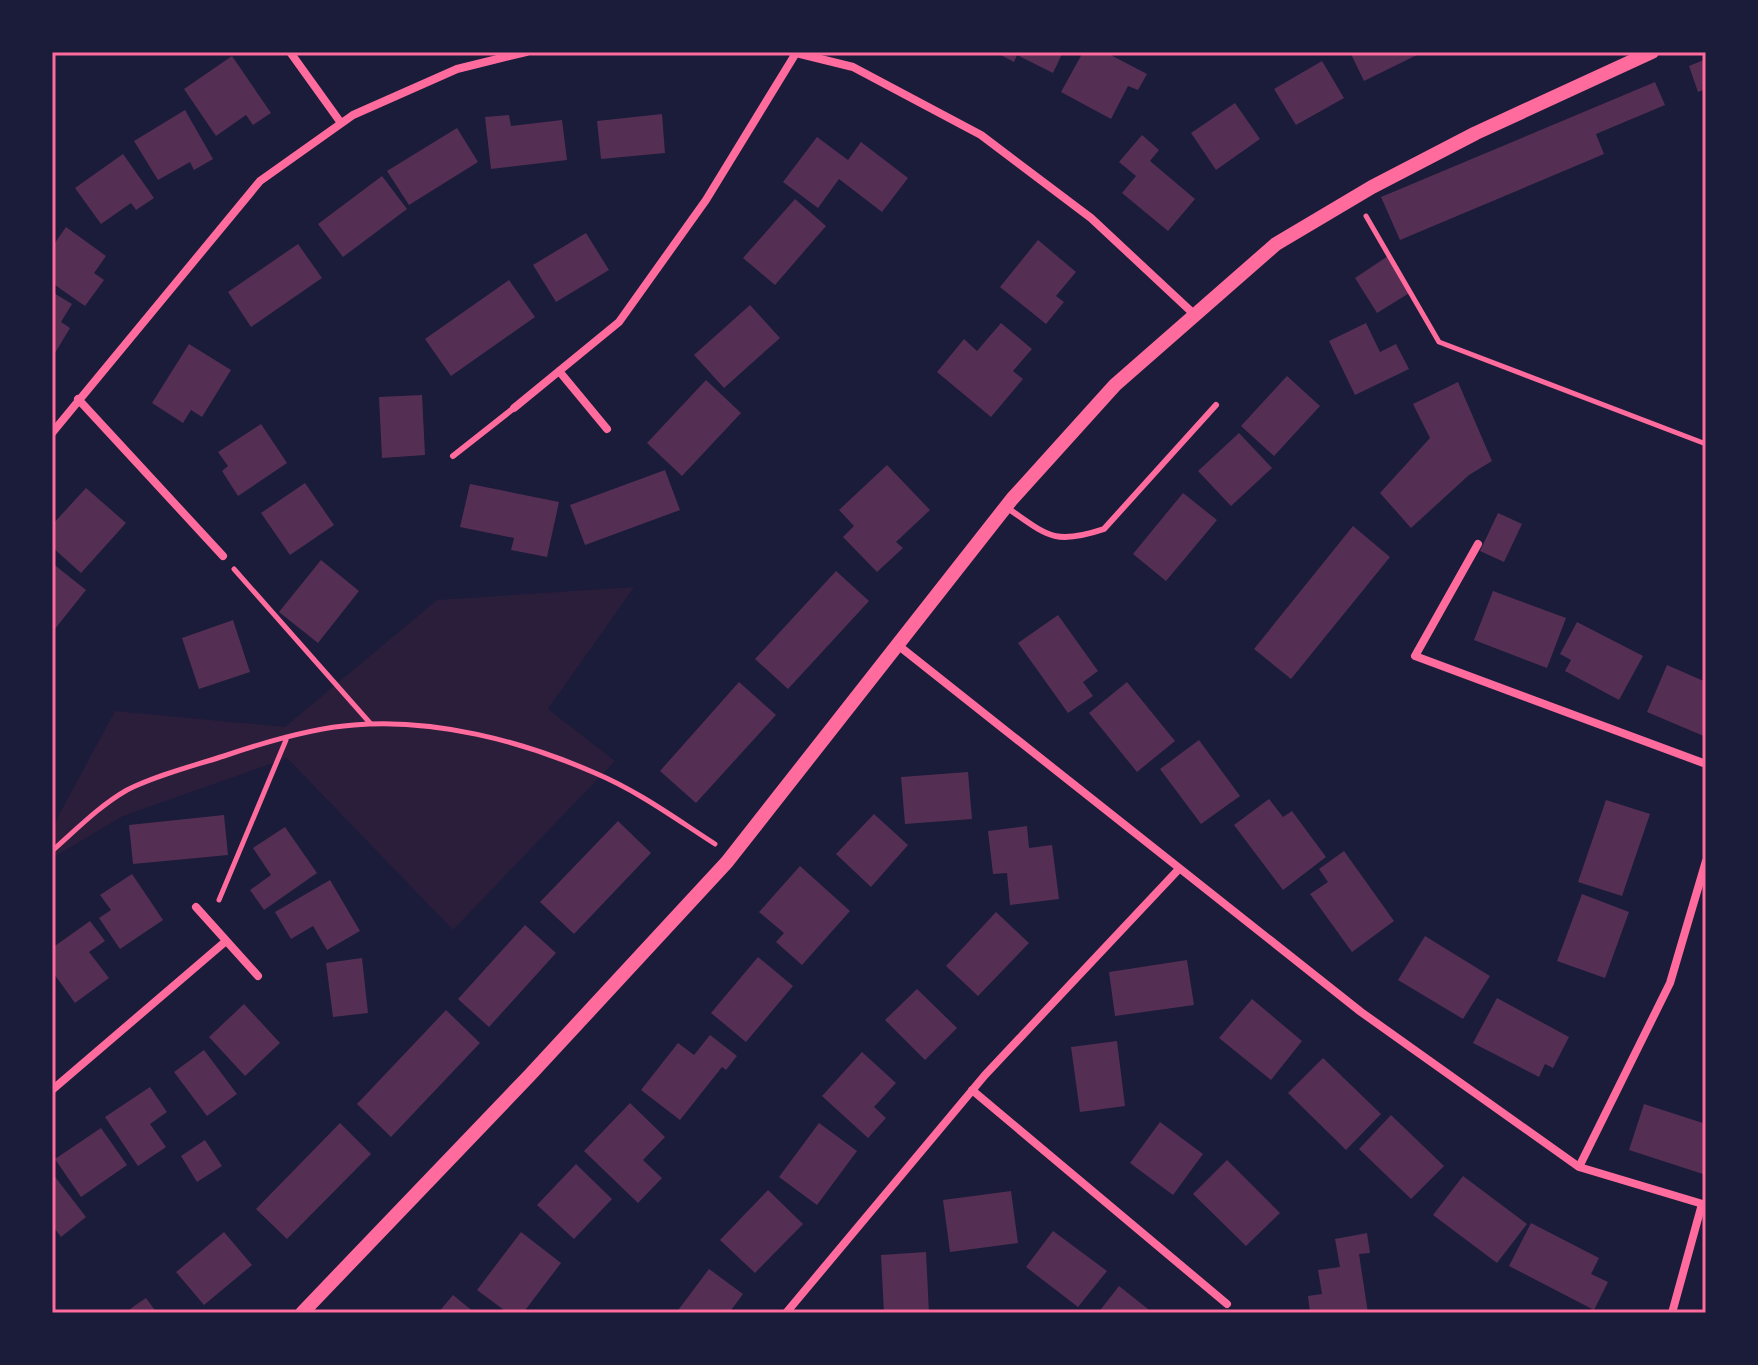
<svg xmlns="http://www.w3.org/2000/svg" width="1758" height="1365" font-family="Roboto,sans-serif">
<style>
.green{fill:#2a1e3b}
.building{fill:#542f53}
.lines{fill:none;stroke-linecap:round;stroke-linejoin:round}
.path{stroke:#ff6b9d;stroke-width:5}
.service{stroke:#ff6b9d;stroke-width:6}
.minor{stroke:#ff6b9d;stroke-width:8}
.tertiary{stroke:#ff6b9d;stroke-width:14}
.neatline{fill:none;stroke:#ff6b9d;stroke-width:3}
</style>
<rect width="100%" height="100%" fill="#1b1b3a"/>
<path class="green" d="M 634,587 L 548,709 L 615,761 L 453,930 L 287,758 L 123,816 L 52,858 L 52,828 L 115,711 L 285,727 L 437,600 Z"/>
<path class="building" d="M 995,52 L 1063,52 L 1053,73 L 1017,55 L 1014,62 Z
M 1083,52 L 1105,52 L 1147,74 L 1138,90 L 1128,86 L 1111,119 L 1061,92 Z
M 1350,52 L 1423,52 L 1364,81 Z
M 232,56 L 271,113 L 253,125 L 246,115 L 216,136 L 184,89 Z
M 1706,59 L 1706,89 L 1698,92 L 1689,66 Z
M 1322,61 L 1344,98 L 1296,125 L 1274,89 Z
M 1655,82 L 1665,105 L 1596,134 L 1604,154 L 1400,240 L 1381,197 Z
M 1235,103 L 1260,139 L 1216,170 L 1191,133 Z
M 185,110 L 213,159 L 194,170 L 190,162 L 158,180 L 134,141 Z
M 662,114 L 665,153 L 601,159 L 597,121 Z
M 509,115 L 511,126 L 562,120 L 567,160 L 491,169 L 485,117 Z
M 457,128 L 478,162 L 409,205 L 387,171 Z
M 1142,135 L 1159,150 L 1150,161 L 1195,199 L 1168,231 L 1122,193 L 1136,176 L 1119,162 Z
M 817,137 L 848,160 L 861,142 L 908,178 L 882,212 L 839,179 L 818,208 L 783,182 Z
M 123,154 L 154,198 L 136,210 L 131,203 L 101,224 L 75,188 Z
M 382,176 L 407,209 L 343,257 L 318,224 Z
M 795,199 L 826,226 L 775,285 L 743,258 Z
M 66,227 L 106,256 L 94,273 L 104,280 L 85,306 L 52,283 L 52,247 Z
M 586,233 L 609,270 L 556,302 L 533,265 Z
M 1038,240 L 1076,272 L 1056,296 L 1064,302 L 1046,324 L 1000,287 Z
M 298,244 L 322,278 L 251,327 L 228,292 Z
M 1388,256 L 1411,292 L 1377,313 L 1355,278 Z
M 509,280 L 535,317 L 451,376 L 425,339 Z
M 52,292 L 72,304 L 61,322 L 70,328 L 55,353 L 52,351 Z
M 750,305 L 780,338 L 724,388 L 694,355 Z
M 1001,323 L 1032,349 L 1013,371 L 1023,379 L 991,417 L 937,372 L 964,339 L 977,351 Z
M 1366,323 L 1380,352 L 1396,344 L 1409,369 L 1355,395 L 1329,341 Z
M 189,344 L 231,370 L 202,417 L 191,410 L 183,423 L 152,403 Z
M 1287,376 L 1320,406 L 1274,456 L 1241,426 Z
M 706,380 L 741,413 L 682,476 L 647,443 Z
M 1458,382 L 1492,461 L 1469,475 L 1411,528 L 1380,493 L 1430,438 L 1413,404 Z
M 422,395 L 425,455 L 382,458 L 379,397 Z
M 261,424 L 287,463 L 238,496 L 222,471 L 228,466 L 218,452 Z
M 1239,433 L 1272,468 L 1231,506 L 1198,471 Z
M 887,465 L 930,510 L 896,542 L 903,548 L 877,572 L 843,537 L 854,526 L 839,510 Z
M 665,470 L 680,510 L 585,545 L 570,505 Z
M 305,483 L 334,525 L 290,555 L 261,513 Z
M 470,484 L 559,502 L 547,557 L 511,550 L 514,538 L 460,527 Z
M 86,488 L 126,523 L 81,573 L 52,547 L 52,525 Z
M 1183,493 L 1217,520 L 1166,581 L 1133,554 Z
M 1498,513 L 1522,524 L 1504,562 L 1480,551 Z
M 1353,526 L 1390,557 L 1291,679 L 1254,649 Z
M 321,560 L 359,591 L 318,643 L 279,612 Z
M 52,563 L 86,590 L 54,630 L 52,628 Z
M 836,571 L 869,601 L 788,689 L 755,659 Z
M 1493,591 L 1566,618 L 1547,668 L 1474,640 Z
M 1058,615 L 1098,671 L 1083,682 L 1093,696 L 1068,713 L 1018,643 Z
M 233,620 L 250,672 L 199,689 L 182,638 Z
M 1577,622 L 1643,656 L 1619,700 L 1565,671 L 1571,660 L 1560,654 Z
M 1667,665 L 1706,682 L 1706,737 L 1647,712 Z
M 739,682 L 776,715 L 696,803 L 660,771 Z
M 1127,682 L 1175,741 L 1137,772 L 1089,713 Z
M 1199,740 L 1240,796 L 1201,824 L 1160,769 Z
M 968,772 L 972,819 L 905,824 L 901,777 Z
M 1269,799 L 1283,817 L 1292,811 L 1326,857 L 1283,890 L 1234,825 Z
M 1606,800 L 1650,814 L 1622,896 L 1578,882 Z
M 874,814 L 908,845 L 871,887 L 836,854 Z
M 224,815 L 228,855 L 133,864 L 129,825 Z
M 618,821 L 651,853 L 574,934 L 540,902 Z
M 1027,826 L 1029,848 L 1052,845 L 1059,899 L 1010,905 L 1007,873 L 993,874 L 988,831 Z
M 285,827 L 317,873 L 264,910 L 250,890 L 271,875 L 253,848 Z
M 1344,851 L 1394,921 L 1352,952 L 1310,894 L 1328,882 L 1319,869 Z
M 800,866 L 850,911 L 802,965 L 776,942 L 784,933 L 759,912 Z
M 132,874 L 163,920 L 120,949 L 99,918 L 111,910 L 100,895 Z
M 330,880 L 360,931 L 327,950 L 313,926 L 291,939 L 275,912 Z
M 1582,894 L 1629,912 L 1605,978 L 1557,961 Z
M 996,912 L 1029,943 L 978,996 L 946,966 Z
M 90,921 L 105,941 L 89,952 L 109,978 L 75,1003 L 52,971 L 52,948 Z
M 525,925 L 556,953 L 489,1027 L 458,999 Z
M 1425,936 L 1490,976 L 1463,1019 L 1398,980 Z
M 758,957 L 793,986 L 746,1042 L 711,1013 Z
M 362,958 L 368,1013 L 333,1017 L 326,963 Z
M 1187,960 L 1194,1005 L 1115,1016 L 1109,972 Z
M 917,989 L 957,1028 L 925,1060 L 885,1020 Z
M 1497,998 L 1569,1037 L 1553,1068 L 1545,1064 L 1539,1077 L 1473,1043 Z
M 1252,999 L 1302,1041 L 1271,1080 L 1219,1038 Z
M 244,1004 L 280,1043 L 245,1076 L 209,1037 Z
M 446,1010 L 480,1043 L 391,1137 L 357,1104 Z
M 710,1035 L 737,1056 L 726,1070 L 722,1067 L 680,1120 L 641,1090 L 678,1043 L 694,1055 Z
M 1117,1041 L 1125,1106 L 1080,1112 L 1071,1047 Z
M 204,1050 L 237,1094 L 207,1116 L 174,1072 Z
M 862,1052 L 896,1083 L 874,1107 L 886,1118 L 868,1138 L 822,1096 Z
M 1323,1058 L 1381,1114 L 1346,1150 L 1288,1093 Z
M 150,1087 L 167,1112 L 150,1124 L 166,1147 L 138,1166 L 105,1117 Z
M 630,1103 L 665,1137 L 643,1160 L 662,1178 L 638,1203 L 584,1151 Z
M 1644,1104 L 1706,1124 L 1706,1175 L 1629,1150 Z
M 1391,1115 L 1444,1166 L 1411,1199 L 1359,1149 Z
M 1160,1122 L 1203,1154 L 1173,1195 L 1130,1163 Z
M 340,1123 L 371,1154 L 287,1239 L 256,1209 Z
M 819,1123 L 857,1151 L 817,1205 L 779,1177 Z
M 101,1128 L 127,1165 L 81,1197 L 55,1159 Z
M 205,1140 L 222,1166 L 197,1182 L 181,1156 Z
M 1227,1160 L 1280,1213 L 1246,1246 L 1193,1194 Z
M 576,1164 L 612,1199 L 574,1239 L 537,1205 Z
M 52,1173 L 86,1217 L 61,1237 L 52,1225 Z
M 1463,1176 L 1527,1224 L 1497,1263 L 1433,1215 Z
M 768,1190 L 803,1224 L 755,1273 L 720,1240 Z
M 1011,1191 L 1018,1243 L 950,1252 L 943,1200 Z
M 1531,1223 L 1599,1258 L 1591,1274 L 1608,1282 L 1594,1310 L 1509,1266 Z
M 1053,1231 L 1107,1271 L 1078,1307 L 1026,1267 Z
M 224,1232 L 252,1265 L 204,1305 L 176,1272 Z
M 521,1232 L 561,1263 L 523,1313 L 508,1313 L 477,1290 Z
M 1367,1233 L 1370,1253 L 1359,1254 L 1368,1313 L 1310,1313 L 1308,1296 L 1322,1294 L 1318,1270 L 1340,1267 L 1335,1239 Z
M 926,1252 L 929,1313 L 884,1313 L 881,1255 Z
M 709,1269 L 743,1294 L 729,1313 L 676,1313 Z
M 1119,1286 L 1153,1313 L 1098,1313 Z
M 453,1295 L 475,1313 L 438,1313 Z
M 146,1298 L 157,1313 L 125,1313 L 137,1304 Z"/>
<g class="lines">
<path class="path" d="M 1366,216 L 1439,342 L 1706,444
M 234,569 L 370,723
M 52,851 C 76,830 99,806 127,790 C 157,775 193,766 224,756 C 265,742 311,728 354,725 C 434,718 522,741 595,773 C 638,791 676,819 715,844
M 219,900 L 286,740"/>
<path class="service" d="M 453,456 L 514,408
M 1006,507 C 1047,535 1053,546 1104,529 L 1216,405"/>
<path class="minor" d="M 290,52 L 341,123
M 792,52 L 853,67 L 981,135 L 1091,218 L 1196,316
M 559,371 L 607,429
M 78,399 L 223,556
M 514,408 L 619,322 L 706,200 L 796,53
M 52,433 L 260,181 L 353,115 L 457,69 L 526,52
M 1478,544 L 1415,656 L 1706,764
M 899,646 L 1361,1012 L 1579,1167 L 1706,1205
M 196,907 L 258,976
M 52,1090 L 226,941
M 972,1090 L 1227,1304
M 1579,1167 L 1670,983 L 1706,861
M 786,1313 L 985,1075 L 1178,870
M 1672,1313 L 1702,1204"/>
<path class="tertiary" d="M 302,1313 L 529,1076 L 727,862 L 1012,499 L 1115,385 L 1276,244 L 1372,187 L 1476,133 L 1652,52"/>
</g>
<rect width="1758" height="1365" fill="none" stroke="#1b1b3a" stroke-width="108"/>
<rect x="54" y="54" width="1650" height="1257" class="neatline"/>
</svg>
